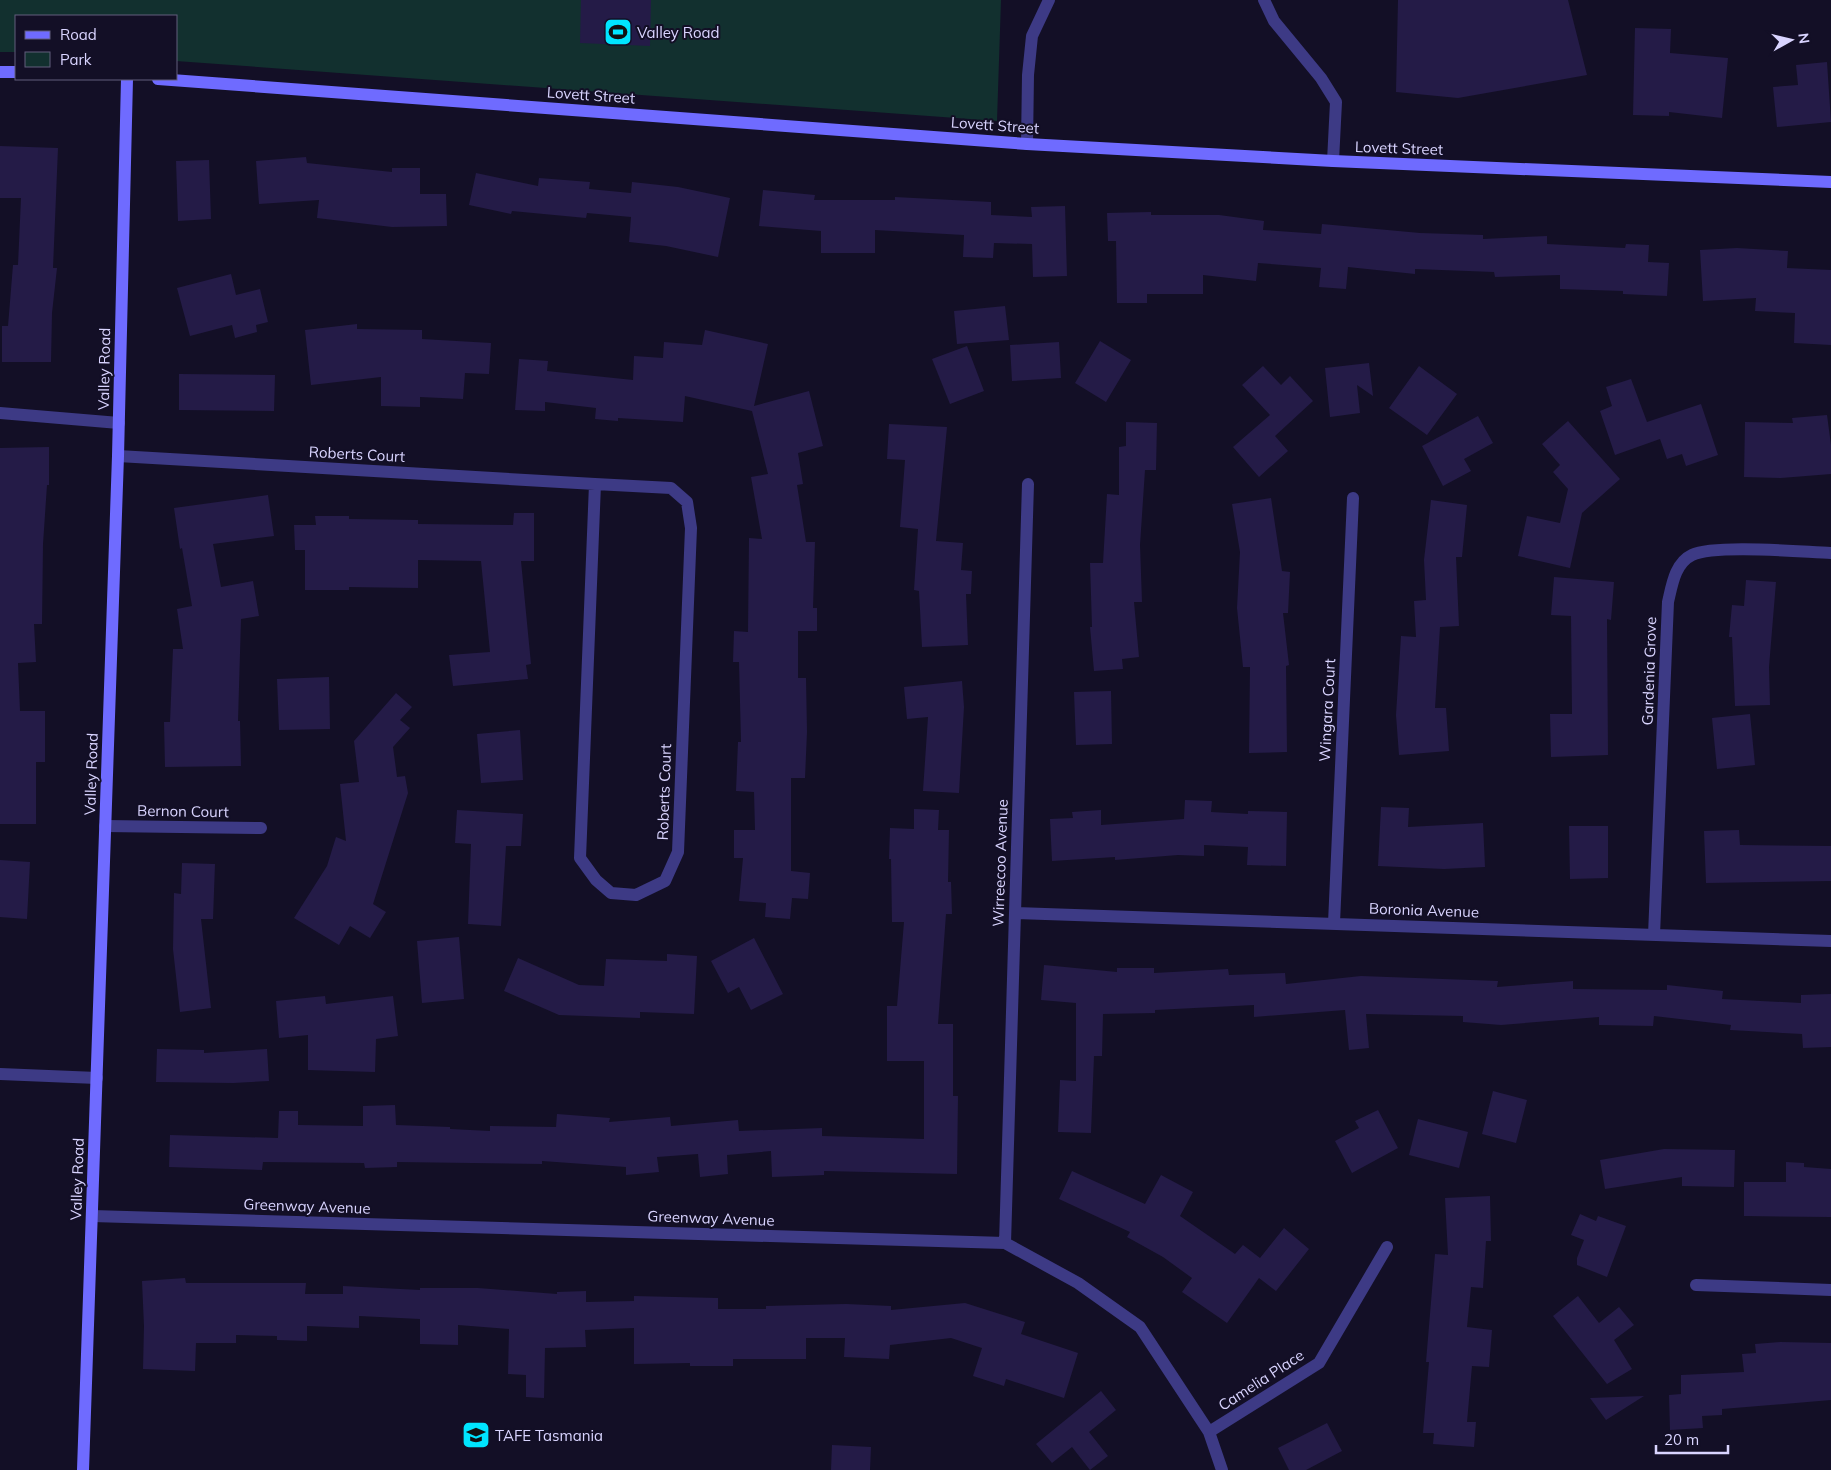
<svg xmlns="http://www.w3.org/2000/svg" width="1831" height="1470" font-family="Mulish,sans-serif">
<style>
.green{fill:#12302f}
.building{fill:#241b47}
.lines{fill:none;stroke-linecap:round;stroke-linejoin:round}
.lane{stroke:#3d3a85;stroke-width:12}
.street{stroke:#3d3a85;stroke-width:12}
.secondary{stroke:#6f6bff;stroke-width:12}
.labels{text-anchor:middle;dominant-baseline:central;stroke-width:4;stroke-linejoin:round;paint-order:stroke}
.poi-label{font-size:15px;fill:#d9d4ff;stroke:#130f26;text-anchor:start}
.street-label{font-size:15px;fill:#d9d4ff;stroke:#130f26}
</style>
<rect width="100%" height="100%" fill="#130f26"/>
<path class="green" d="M 0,0 L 1001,0 L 997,121 L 176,61 L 176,16 L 16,16 L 16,52 L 0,52 Z"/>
<path class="building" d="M 581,0 L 651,0 L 650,46 L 580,43 Z
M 1398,0 L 1568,0 L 1587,75 L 1458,98 L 1396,92 Z
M 1635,28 L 1671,29 L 1670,53 L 1728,58 L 1722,118 L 1669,112 L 1669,116 L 1633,115 Z
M 1827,62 L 1831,122 L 1777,127 L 1773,87 L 1798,85 L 1796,65 Z
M 0,146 L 58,148 L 53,268 L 57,268 L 52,313 L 51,362 L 2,362 L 2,326 L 8,326 L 13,265 L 18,265 L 21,198 L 0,198 Z
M 306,157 L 307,163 L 392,172 L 392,168 L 420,168 L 420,194 L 446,194 L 447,226 L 392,227 L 317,218 L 319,200 L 259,204 L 256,161 Z
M 209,160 L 211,219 L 178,221 L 176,161 Z
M 476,173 L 538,186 L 539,178 L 590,182 L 589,189 L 631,193 L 632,182 L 678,187 L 730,198 L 718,257 L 666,246 L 629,242 L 631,217 L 587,213 L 586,218 L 512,211 L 511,214 L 469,205 Z
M 763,190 L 815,195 L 814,200 L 895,200 L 895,197 L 991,202 L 991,215 L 1032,217 L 1031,207 L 1065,206 L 1067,276 L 1033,277 L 1032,244 L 994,243 L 993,258 L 963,257 L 964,235 L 875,230 L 875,253 L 821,253 L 821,231 L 759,226 Z
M 1151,212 L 1151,215 L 1219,215 L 1264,221 L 1263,230 L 1321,234 L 1322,224 L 1420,233 L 1483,235 L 1483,239 L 1547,236 L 1547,244 L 1625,248 L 1626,244 L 1649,245 L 1648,262 L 1669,263 L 1667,296 L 1623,294 L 1623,291 L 1560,289 L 1560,275 L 1495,277 L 1494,272 L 1415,269 L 1415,274 L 1348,267 L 1346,289 L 1319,287 L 1321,268 L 1258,263 L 1256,281 L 1203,275 L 1203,294 L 1147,294 L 1147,303 L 1117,303 L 1116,241 L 1108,241 L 1107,213 Z
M 1737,248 L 1788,251 L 1787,268 L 1831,270 L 1831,345 L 1794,343 L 1795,313 L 1755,311 L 1756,298 L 1703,301 L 1700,250 Z
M 231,274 L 236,295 L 260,289 L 268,322 L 256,325 L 257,332 L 235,338 L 232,325 L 190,336 L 177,288 Z
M 1005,306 L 1009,340 L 957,344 L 954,311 Z
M 357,324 L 357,329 L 422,330 L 422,339 L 491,343 L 489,374 L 465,373 L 463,399 L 420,397 L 420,407 L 381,406 L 381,377 L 311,385 L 305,330 Z
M 705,330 L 768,344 L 754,406 L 809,391 L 823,446 L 798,453 L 803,484 L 797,485 L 806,542 L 815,542 L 813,608 L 817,608 L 817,631 L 798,631 L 798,678 L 806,678 L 807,732 L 805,778 L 791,778 L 791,871 L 810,873 L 808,899 L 792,898 L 790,919 L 765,917 L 766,903 L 739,901 L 743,858 L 734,858 L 734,830 L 755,830 L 754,792 L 736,791 L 738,742 L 741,742 L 739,662 L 733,662 L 734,631 L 748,632 L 749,538 L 762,539 L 751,477 L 768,474 L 752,411 L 685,396 L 683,422 L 618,418 L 618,421 L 595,419 L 596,408 L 545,402 L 545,411 L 515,410 L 519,359 L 548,361 L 547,371 L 633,380 L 634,356 L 663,358 L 664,342 L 702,345 Z
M 1100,341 L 1131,360 L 1106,402 L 1075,383 Z
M 1059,342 L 1061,378 L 1012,381 L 1010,345 Z
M 967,346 L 984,391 L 950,404 L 932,359 Z
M 1369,363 L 1373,396 L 1357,385 L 1360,413 L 1330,417 L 1325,368 Z
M 1263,366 L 1281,385 L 1290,376 L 1313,401 L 1275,436 L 1288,451 L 1259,477 L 1233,447 L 1270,415 L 1242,385 Z
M 1419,366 L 1457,394 L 1427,435 L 1389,408 Z
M 179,374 L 275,375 L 274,411 L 179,410 Z
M 1631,379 L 1647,422 L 1701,404 L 1718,455 L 1686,466 L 1682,454 L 1667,459 L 1660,439 L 1615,455 L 1600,411 L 1612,406 L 1606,387 Z
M 1827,415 L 1831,445 L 1831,474 L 1781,478 L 1744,477 L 1745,422 L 1793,423 L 1792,418 Z
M 1478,416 L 1493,443 L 1464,459 L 1471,471 L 1443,486 L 1422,446 Z
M 1568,421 L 1620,479 L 1582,513 L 1570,568 L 1518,556 L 1527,516 L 1560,523 L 1568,489 L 1553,472 L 1560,465 L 1542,444 Z
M 1126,422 L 1157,423 L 1156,470 L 1145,470 L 1140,545 L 1142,602 L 1134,602 L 1139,657 L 1122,659 L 1123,669 L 1094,671 L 1090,627 L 1092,627 L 1090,563 L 1103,563 L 1107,494 L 1119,495 L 1119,447 L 1126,446 Z
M 889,424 L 947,427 L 936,541 L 963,543 L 961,570 L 972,571 L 971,594 L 966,594 L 968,645 L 922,647 L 919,591 L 914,590 L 918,529 L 900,527 L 905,460 L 887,459 Z
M 49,447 L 49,485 L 47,485 L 43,544 L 42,624 L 34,624 L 36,662 L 18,663 L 20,711 L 45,711 L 45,762 L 36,762 L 36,824 L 0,824 L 0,448 Z
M 268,495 L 274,536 L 213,544 L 221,587 L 253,581 L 259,616 L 241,619 L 238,721 L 240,721 L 241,766 L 165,767 L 164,722 L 170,722 L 173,649 L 183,649 L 177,609 L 192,606 L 182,548 L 180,549 L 174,508 Z
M 1271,498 L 1282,571 L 1290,572 L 1288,613 L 1283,613 L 1289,665 L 1286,666 L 1287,752 L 1249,753 L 1250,667 L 1243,667 L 1237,608 L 1240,552 L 1232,504 Z
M 1431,500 L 1467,505 L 1462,557 L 1456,557 L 1459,626 L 1440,627 L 1435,708 L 1446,708 L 1449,751 L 1399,755 L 1396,715 L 1401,636 L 1416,637 L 1414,601 L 1426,600 L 1424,560 Z
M 514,513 L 534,513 L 534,561 L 521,561 L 531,664 L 526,665 L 528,679 L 453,686 L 449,655 L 490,652 L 481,561 L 418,560 L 418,588 L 349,587 L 349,590 L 305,590 L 305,550 L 295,550 L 294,525 L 316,525 L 315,516 L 349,516 L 349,519 L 418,520 L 418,524 L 513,525 Z
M 1554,577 L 1614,582 L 1611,620 L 1607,619 L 1608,755 L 1551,757 L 1550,714 L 1572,714 L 1571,616 L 1551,615 Z
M 1746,580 L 1776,582 L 1769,667 L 1770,705 L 1735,706 L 1732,637 L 1729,637 L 1732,605 L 1744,606 Z
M 329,677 L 330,729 L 279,730 L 277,679 Z
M 962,681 L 964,707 L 959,793 L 923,791 L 928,717 L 907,719 L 904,687 Z
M 1111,691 L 1112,744 L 1076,745 L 1074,692 Z
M 396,693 L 412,707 L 400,720 L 410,728 L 393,747 L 397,777 L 405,776 L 408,793 L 373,904 L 386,912 L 370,938 L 350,926 L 339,945 L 294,918 L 327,866 L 336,837 L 346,841 L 340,784 L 359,782 L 354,741 Z
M 1750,714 L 1755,765 L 1717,769 L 1712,718 Z
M 520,730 L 523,780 L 481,783 L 477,734 Z
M 1185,800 L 1212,801 L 1211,812 L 1248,814 L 1248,811 L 1287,812 L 1286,866 L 1247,865 L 1248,847 L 1204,845 L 1204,856 L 1178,855 L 1115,860 L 1115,857 L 1052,861 L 1050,819 L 1073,818 L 1072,812 L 1101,810 L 1101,825 L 1184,819 Z
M 1381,807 L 1409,808 L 1408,827 L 1483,823 L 1485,867 L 1444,869 L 1378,866 Z
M 914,809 L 939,810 L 938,830 L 949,830 L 948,882 L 951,882 L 952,914 L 946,914 L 938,1024 L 953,1024 L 953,1096 L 958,1096 L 957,1174 L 824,1171 L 824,1175 L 772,1177 L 771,1151 L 727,1155 L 728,1174 L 700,1177 L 698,1154 L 657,1157 L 659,1172 L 626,1175 L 626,1167 L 542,1161 L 542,1164 L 397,1162 L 397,1167 L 365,1168 L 364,1163 L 263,1162 L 262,1170 L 169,1167 L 170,1135 L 278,1138 L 279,1111 L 298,1111 L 298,1125 L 363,1126 L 363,1106 L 395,1105 L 396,1125 L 450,1127 L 450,1129 L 490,1131 L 490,1126 L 556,1127 L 557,1114 L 610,1118 L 609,1122 L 670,1117 L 671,1126 L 738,1120 L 739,1131 L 822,1128 L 822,1136 L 924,1139 L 924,1061 L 887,1061 L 887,1006 L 897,1006 L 904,922 L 892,922 L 891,859 L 889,859 L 890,828 L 914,829 Z
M 457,810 L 523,814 L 521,846 L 506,846 L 501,926 L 468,924 L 471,844 L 455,843 Z
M 1569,826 L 1608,826 L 1608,878 L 1570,879 Z
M 1739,830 L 1740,845 L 1831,846 L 1831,881 L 1706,883 L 1704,831 Z
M 0,860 L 30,862 L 27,919 L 0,917 Z
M 182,863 L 215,864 L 213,919 L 201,919 L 211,1008 L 180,1012 L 173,949 L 174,893 L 181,894 Z
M 459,937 L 464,999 L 422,1003 L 417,941 Z
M 754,938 L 783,994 L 751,1010 L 739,987 L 728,993 L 711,961 Z
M 667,954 L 697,956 L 694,1014 L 640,1012 L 640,1018 L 559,1015 L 504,991 L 518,958 L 579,985 L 604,986 L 606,959 L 667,961 Z
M 1044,965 L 1117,972 L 1117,968 L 1154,968 L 1154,973 L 1228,969 L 1229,975 L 1285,973 L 1286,984 L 1361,976 L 1498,981 L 1497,987 L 1573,981 L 1573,989 L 1667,990 L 1667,985 L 1723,991 L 1722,999 L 1801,1003 L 1801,995 L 1831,994 L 1831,1047 L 1803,1048 L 1802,1034 L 1730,1030 L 1731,1025 L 1654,1016 L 1653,1026 L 1599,1025 L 1599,1017 L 1501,1025 L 1463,1022 L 1463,1016 L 1366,1014 L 1369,1048 L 1349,1050 L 1345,1010 L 1254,1017 L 1254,1005 L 1155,1010 L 1155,1013 L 1103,1014 L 1102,1056 L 1094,1056 L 1091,1133 L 1058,1132 L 1060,1080 L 1076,1081 L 1076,1003 L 1041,1000 Z
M 325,996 L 326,1004 L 393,996 L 398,1036 L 376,1039 L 375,1072 L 308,1070 L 308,1035 L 279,1038 L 276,1001 Z
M 157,1049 L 204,1050 L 204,1053 L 267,1049 L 269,1081 L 233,1083 L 156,1082 Z
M 1493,1091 L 1527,1100 L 1516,1143 L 1482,1134 Z
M 1378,1110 L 1398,1148 L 1352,1173 L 1335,1141 L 1359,1128 L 1355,1121 Z
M 1418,1119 L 1468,1132 L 1459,1168 L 1409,1155 Z
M 1664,1149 L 1735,1150 L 1734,1187 L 1682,1186 L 1682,1177 L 1605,1189 L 1600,1160 Z
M 1786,1162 L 1804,1163 L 1804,1167 L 1831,1169 L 1831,1217 L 1744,1216 L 1744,1182 L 1786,1182 Z
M 1072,1171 L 1145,1204 L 1161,1175 L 1193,1192 L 1180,1216 L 1235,1254 L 1243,1245 L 1260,1258 L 1284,1228 L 1309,1249 L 1276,1291 L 1259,1278 L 1227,1323 L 1182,1292 L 1192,1278 L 1163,1257 L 1127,1237 L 1130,1232 L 1059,1199 Z
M 1490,1196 L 1491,1241 L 1486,1241 L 1483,1288 L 1471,1287 L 1467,1327 L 1492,1330 L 1489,1367 L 1472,1366 L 1467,1422 L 1476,1422 L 1474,1447 L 1433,1444 L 1434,1433 L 1423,1433 L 1429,1362 L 1426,1362 L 1435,1254 L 1448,1255 L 1445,1198 Z
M 1580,1214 L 1596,1221 L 1598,1216 L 1626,1226 L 1607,1277 L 1577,1265 L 1577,1258 L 1584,1240 L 1571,1235 Z
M 185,1278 L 186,1283 L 306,1283 L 305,1294 L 343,1294 L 343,1286 L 420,1290 L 420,1288 L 478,1288 L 557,1294 L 557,1292 L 586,1291 L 586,1302 L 634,1301 L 634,1296 L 718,1298 L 718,1309 L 766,1309 L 766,1306 L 846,1304 L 891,1306 L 891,1310 L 965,1303 L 1025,1322 L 1021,1334 L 1078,1353 L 1064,1398 L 1006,1379 L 1004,1386 L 973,1376 L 982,1348 L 951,1338 L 890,1345 L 889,1359 L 844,1357 L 845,1338 L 806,1338 L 806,1359 L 733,1359 L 733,1366 L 690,1366 L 690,1363 L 634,1364 L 634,1328 L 585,1330 L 586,1347 L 545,1348 L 544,1398 L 526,1397 L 526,1375 L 508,1374 L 509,1329 L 458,1325 L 458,1345 L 420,1344 L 420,1319 L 359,1316 L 359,1328 L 307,1326 L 307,1341 L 277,1340 L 277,1336 L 236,1335 L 236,1343 L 196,1343 L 195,1371 L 143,1369 L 144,1326 L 142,1281 Z
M 1578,1296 L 1599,1323 L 1619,1307 L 1634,1325 L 1614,1340 L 1632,1369 L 1607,1384 L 1553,1316 Z
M 1780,1342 L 1831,1343 L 1831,1400 L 1722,1409 L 1722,1415 L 1702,1416 L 1703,1428 L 1670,1430 L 1669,1395 L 1681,1394 L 1681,1375 L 1744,1372 L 1742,1354 L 1756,1353 L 1755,1344 Z
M 1101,1391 L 1116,1410 L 1089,1432 L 1108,1456 L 1090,1470 L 1072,1447 L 1052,1463 L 1036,1444 Z
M 1644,1396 L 1606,1420 L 1590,1398 Z
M 1327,1423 L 1342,1451 L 1306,1470 L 1289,1470 L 1278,1448 Z
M 832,1445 L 871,1447 L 870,1470 L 831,1470 Z"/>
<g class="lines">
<path class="lane" d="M 1264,0 L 1274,21 L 1321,78 L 1336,102 L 1333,161
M 1027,144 L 1028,75 L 1032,36 L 1049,0"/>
<path class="street" d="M 0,413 L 119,423
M 118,456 L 595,484 L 671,488 L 687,502 L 691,528 L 678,852 L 665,881 L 636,895 L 611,893 L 596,880 L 580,858 L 595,484
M 105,826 L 261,828
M 1015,913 L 1831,941
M 1334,923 L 1353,498
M 1654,935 L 1668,602 C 1672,585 1675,563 1692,555 C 1715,544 1802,552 1831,553
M 0,1074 L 97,1078
M 92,1216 L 1005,1243 L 1078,1283 L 1140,1327 L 1209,1432 L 1222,1470
M 1005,1243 L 1028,484
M 1696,1285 L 1831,1290
M 1209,1432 L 1319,1363 L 1387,1247"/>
<path class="secondary" d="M 0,72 L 16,72
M 158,79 L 1027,144 L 1333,161 L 1831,182
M 83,1470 L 118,456 L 127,79"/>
</g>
<defs>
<symbol id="stadium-square" viewBox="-11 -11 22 22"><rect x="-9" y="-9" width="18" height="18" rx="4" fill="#00e5ff" stroke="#130f26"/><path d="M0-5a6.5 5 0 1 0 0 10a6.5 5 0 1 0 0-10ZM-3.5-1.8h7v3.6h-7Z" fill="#111"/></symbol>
<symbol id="university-square" viewBox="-11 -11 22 22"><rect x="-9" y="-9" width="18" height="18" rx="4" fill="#00e5ff" stroke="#130f26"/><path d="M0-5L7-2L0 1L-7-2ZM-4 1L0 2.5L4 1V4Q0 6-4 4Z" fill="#111"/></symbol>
</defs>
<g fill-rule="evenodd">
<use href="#stadium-square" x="602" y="16" width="32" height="32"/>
<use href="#university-square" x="460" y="1419" width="32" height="32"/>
</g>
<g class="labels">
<g class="poi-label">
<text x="637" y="32">Valley Road</text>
<text x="495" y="1435">TAFE Tasmania</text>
</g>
<g class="street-label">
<text transform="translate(591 95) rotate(4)">Lovett Street</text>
<text transform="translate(995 125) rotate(4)">Lovett Street</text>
<text transform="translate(1399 148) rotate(2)">Lovett Street</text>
<text transform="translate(104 369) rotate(-89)">Valley Road</text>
<text transform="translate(357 454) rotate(3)">Roberts Court</text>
<text transform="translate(1649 671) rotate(-88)">Gardenia Grove</text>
<text transform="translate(1327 710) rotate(-87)">Wingara Court</text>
<text transform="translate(91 774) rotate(-88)">Valley Road</text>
<text transform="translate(664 792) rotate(-88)">Roberts Court</text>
<text transform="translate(183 811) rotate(1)">Bernon Court</text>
<text transform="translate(1000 863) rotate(-88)">Wirreecoo Avenue</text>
<text transform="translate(1424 910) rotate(2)">Boronia Avenue</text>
<text transform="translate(77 1179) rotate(-88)">Valley Road</text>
<text transform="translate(307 1206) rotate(2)">Greenway Avenue</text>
<text transform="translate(711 1218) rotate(2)">Greenway Avenue</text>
<text transform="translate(1261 1380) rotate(-33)">Camelia Place</text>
</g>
</g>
<rect x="15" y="15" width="162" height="65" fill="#130f26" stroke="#625e7d"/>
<rect x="25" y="31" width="25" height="8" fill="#6f6bff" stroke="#625e7d"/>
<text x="60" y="40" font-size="15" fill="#d9d4ff">Road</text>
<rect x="25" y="52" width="25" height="15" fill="#12302f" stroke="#625e7d"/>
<text x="60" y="65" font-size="15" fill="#d9d4ff">Park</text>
<g transform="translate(1791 40) rotate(82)" stroke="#130f26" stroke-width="4" paint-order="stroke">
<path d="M0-4L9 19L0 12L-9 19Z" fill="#d9d4ff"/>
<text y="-8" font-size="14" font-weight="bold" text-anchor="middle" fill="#d9d4ff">N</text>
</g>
<path d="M1656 1445v8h72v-8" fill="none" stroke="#d9d4ff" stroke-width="2.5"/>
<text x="1664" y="1445" font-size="15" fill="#d9d4ff" stroke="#130f26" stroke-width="4" paint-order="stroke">20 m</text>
</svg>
